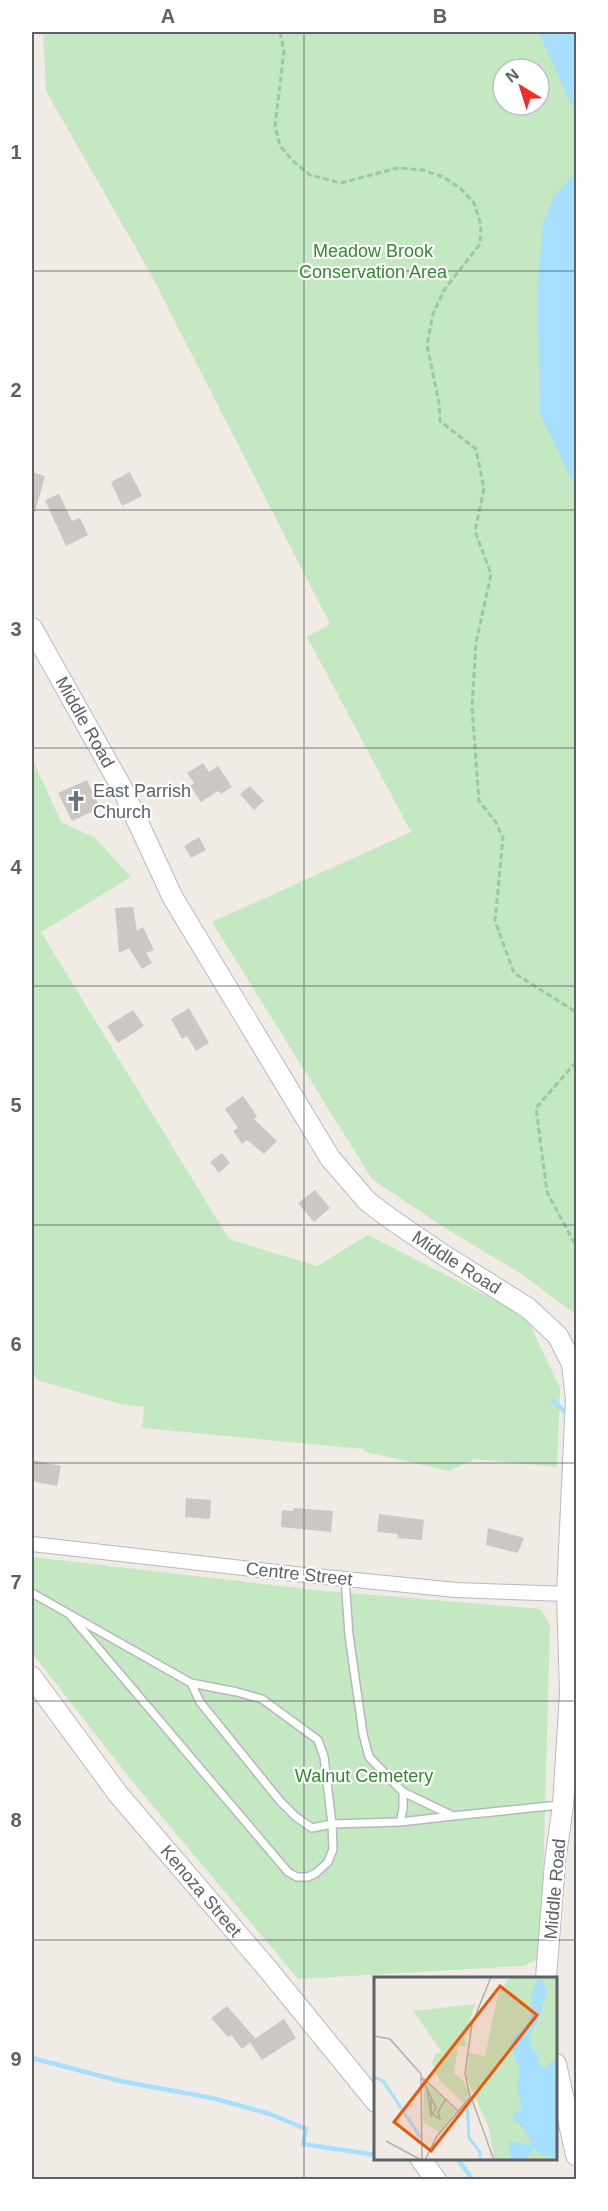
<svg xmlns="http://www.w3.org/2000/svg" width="608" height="2211" font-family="Helvetica,sans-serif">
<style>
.green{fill:#c4e8c1;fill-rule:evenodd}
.water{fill:#a6dfff}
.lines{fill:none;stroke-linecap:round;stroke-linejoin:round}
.stream{stroke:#a6dfff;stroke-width:4.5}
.building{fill:#cbc7c2}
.lane-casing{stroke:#b5b8bc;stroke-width:10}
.street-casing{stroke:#b5b8bc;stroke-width:16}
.secondary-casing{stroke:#b6babf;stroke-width:22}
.path{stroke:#9ac9a4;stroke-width:3;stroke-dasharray:6 3;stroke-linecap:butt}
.lane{stroke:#fff;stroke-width:7}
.street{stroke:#fff;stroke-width:14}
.secondary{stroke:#fff;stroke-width:20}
.grid{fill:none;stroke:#5d6166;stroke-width:1.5;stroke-opacity:0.55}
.labels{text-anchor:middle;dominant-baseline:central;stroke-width:4.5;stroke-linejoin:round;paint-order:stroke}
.park-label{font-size:18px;fill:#358733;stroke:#fff}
.street-label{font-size:18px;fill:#5d6166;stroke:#fff}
.worship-label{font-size:18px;fill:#5b616d;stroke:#fff;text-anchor:start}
.inset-river{fill:none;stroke:#a6dfff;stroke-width:3}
.inset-road{fill:none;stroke:#b1b0ae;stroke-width:1.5}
.view{fill:#e8590c;fill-opacity:0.15;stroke:#e8590c;stroke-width:3}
.inset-edge{fill:none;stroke:#5d6166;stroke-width:3}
.neatline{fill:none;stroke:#5d6166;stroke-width:2}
.grid-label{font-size:20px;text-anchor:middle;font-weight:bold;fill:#5d6166}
</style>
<rect width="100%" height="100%" fill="#f0ece5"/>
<path class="green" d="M 43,32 L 576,32 L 576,1315 L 520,1273 L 450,1231 L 372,1179 L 212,922 L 411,832 L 307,637 L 330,624 L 149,271 L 46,91 ZM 503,69 L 539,69 L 539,105 L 503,105 Z
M 32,758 L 61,822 L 94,837 L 131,877 L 41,932 L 229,1239 L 317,1266 L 368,1235 L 526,1316 L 560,1388 L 557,1467 L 475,1459 L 449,1471 L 366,1452 L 363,1449 L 142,1428 L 144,1407 L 120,1404 L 37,1380 L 32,1371 Z
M 32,1557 L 315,1590 L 541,1609 L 550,1626 L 541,1958 L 523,1966 L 298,1979 L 132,1781 L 32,1653 Z"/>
<path class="water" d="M 538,32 L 576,32 L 576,115 Z
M 576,155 L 576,489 L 540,414 L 537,291 L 543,223 L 554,196 L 576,173 Z"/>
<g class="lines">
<path class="stream" d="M 553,1401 L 566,1413
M 32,2058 L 120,2081 L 212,2098 L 270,2114 L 306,2129 L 303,2144 L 376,2155
M 457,2158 L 473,2180"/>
</g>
<path class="building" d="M 32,472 L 45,476 L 35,512 L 32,511 Z
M 130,472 L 142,496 L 122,506 L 111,482 Z
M 59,494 L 72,521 L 80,518 L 88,535 L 66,546 L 45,500 Z
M 203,763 L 209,772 L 218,766 L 232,787 L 221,794 L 218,791 L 201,802 L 190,786 L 194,783 L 187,773 Z
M 87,780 L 100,808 L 72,821 L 58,793 Z
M 250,786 L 264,801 L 254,810 L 240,794 Z
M 199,837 L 206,850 L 191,858 L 184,846 Z
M 133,907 L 137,931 L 143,927 L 154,950 L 146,953 L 152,963 L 142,969 L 129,948 L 119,953 L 115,908 Z
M 189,1008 L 209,1043 L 196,1051 L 187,1036 L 182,1039 L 171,1019 Z
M 133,1010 L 144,1026 L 118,1043 L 107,1026 Z
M 243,1096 L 257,1116 L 254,1119 L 277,1141 L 264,1154 L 247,1140 L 242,1144 L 233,1131 L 238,1128 L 225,1109 Z
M 222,1153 L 230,1163 L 219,1173 L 210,1162 Z
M 315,1190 L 330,1208 L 314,1222 L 298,1203 Z
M 32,1460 L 61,1466 L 57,1486 L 32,1481 Z
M 186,1498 L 211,1500 L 210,1519 L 185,1517 Z
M 293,1508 L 333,1511 L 331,1532 L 281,1527 L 282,1510 L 293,1511 Z
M 379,1514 L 424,1520 L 422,1540 L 398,1538 L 398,1534 L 377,1532 Z
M 488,1528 L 524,1538 L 518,1553 L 486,1545 Z
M 227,2006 L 255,2038 L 242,2049 L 231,2035 L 228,2037 L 211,2018 Z
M 284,2019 L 296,2038 L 262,2060 L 250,2042 Z"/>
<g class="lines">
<defs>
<path id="lane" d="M 32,1593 L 191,1683 L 237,1692 L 262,1699 L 318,1740 L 324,1757 L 332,1824 L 333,1849 L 328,1862 L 316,1873 L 308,1877 L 297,1877 L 288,1872 L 70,1615
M 191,1683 L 200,1702 L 280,1801 L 296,1817 L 312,1828 L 332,1824 L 400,1822 L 453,1816 L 403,1792 L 369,1757 L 363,1734 L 349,1635 L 345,1579
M 453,1816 L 560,1805
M 400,1822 L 403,1809 L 403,1792"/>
<path id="street" d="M 32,1544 L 295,1574 L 456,1590 L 567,1594"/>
<g id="secondary">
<path id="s1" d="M 32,628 L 122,788 L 173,898 L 330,1158 L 367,1201 L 388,1217 L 442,1254 L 528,1308 L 558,1336 L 572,1364 L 576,1399 L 567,1594 L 570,1693 L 563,1805 L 555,1862 L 546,1978"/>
<path id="s2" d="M 32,1677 L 118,1794 L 266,1967 L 376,2102"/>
<path d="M 556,2064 L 576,2155"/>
<path d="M 420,2158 L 436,2180"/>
</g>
</defs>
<use href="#lane" class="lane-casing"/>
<use href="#street" class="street-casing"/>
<use href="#secondary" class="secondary-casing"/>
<path class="path" d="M 280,32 L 284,51 L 275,126 L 280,146 L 294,162 L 310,175 L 341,183 L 397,168 L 423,170 L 443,177 L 461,189 L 474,203 L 481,225 L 480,244 L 444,290 L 433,314 L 427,345 L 439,403 L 440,421 L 476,449 L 484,489 L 475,531 L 491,574 L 476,643 L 472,707 L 479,801 L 495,821 L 503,838 L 495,921 L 514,973 L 576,1012
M 576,1062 L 536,1108 L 547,1192 L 576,1246"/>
<use href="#lane" class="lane"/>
<use href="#street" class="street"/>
<use href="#secondary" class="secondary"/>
</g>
<path class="grid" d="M 304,32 L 304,2180M 32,271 L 576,271M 32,510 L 576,510M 32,748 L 576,748M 32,986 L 576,986M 32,1225 L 576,1225M 32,1463 L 576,1463M 32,1701 L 576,1701M 32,1940 L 576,1940"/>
<defs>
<symbol id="church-bare" viewBox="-9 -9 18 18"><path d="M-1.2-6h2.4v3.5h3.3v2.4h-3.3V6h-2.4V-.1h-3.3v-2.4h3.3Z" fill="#6b7280" stroke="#fff" stroke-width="2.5" paint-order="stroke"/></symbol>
</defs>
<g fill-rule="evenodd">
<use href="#church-bare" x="61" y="786" width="30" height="30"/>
</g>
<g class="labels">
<g class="park-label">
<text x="373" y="251">Meadow Brook<tspan x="373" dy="21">Conservation Area</tspan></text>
<text x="364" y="1776">Walnut Cemetery</text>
</g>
<g class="street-label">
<text stroke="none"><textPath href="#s1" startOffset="108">Middle Road</textPath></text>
<text stroke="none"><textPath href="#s1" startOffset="774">Middle Road</textPath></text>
<text transform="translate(299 1574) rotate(6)">Centre Street</text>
<text transform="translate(555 1889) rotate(-85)">Middle Road</text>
<text stroke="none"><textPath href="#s2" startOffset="273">Kenoza Street</textPath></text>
</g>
<g class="worship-label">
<text x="93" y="791">East Parrish<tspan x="93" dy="21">Church</tspan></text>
</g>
</g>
<g transform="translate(374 1977)">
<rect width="183" height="183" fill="#f0ece5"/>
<path d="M 135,0 L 183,0 L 183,183 L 121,183 L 114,149 L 92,99 L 95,76 L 111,79 L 124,17 ZM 101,27 L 90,62 L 92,69 L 84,69 L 80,96 L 89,103 L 95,115 L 90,126 L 66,104 L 58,86 L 61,77 L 68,75 L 39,34 ZM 50,104 L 82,134 L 65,155 L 49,145 Z" fill="#c4e8c1"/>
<path d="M 165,0 L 173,13 L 164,45 L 156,55 L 157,70 L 163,76 L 165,89 L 173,91 L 177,84 L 183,84 L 183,180 L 169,179 L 160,172 L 150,183 L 136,183 L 135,164 L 154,168 L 157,165 L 148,149 L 139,144 L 139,138 L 148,131 L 143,111 L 145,92 L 137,71 L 139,60 L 156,44 L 157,17 Z" fill="#a6dfff"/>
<path class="inset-river" d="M 0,100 L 9,104 L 47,161M 93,126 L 95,161 L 106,175 L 106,183"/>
<path class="inset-road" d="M 0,59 L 16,62 L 47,97 L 48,183M 48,101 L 62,131 L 57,139 L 53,112M 49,101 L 84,134M 97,120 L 120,183M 57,122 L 57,136 L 66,142 L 64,135 L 71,123M 12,164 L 47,183M 51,183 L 63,159 L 96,120 L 91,96 L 98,47 L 117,0"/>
<path class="view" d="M 126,9 L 163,38 L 57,174 L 20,145 Z"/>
<rect width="183" height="183" class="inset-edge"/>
</g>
<rect width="608" height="2211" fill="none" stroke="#ffffff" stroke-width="66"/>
<g transform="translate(521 87) rotate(322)"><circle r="28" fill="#ffffff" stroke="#bec0c2" stroke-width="1.5"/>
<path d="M0-4.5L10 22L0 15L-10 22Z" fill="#ee2e2d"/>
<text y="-9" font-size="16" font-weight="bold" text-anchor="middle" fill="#5d6166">N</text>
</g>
<rect x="33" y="33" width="542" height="2145" class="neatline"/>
<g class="grid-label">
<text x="168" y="23">A</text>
<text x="440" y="23">B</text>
<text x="16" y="159">1</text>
<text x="16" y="397">2</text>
<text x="16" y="636">3</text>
<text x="16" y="874">4</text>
<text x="16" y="1112">5</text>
<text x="16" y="1351">6</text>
<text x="16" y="1589">7</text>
<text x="16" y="1827">8</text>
<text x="16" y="2066">9</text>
</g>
</svg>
